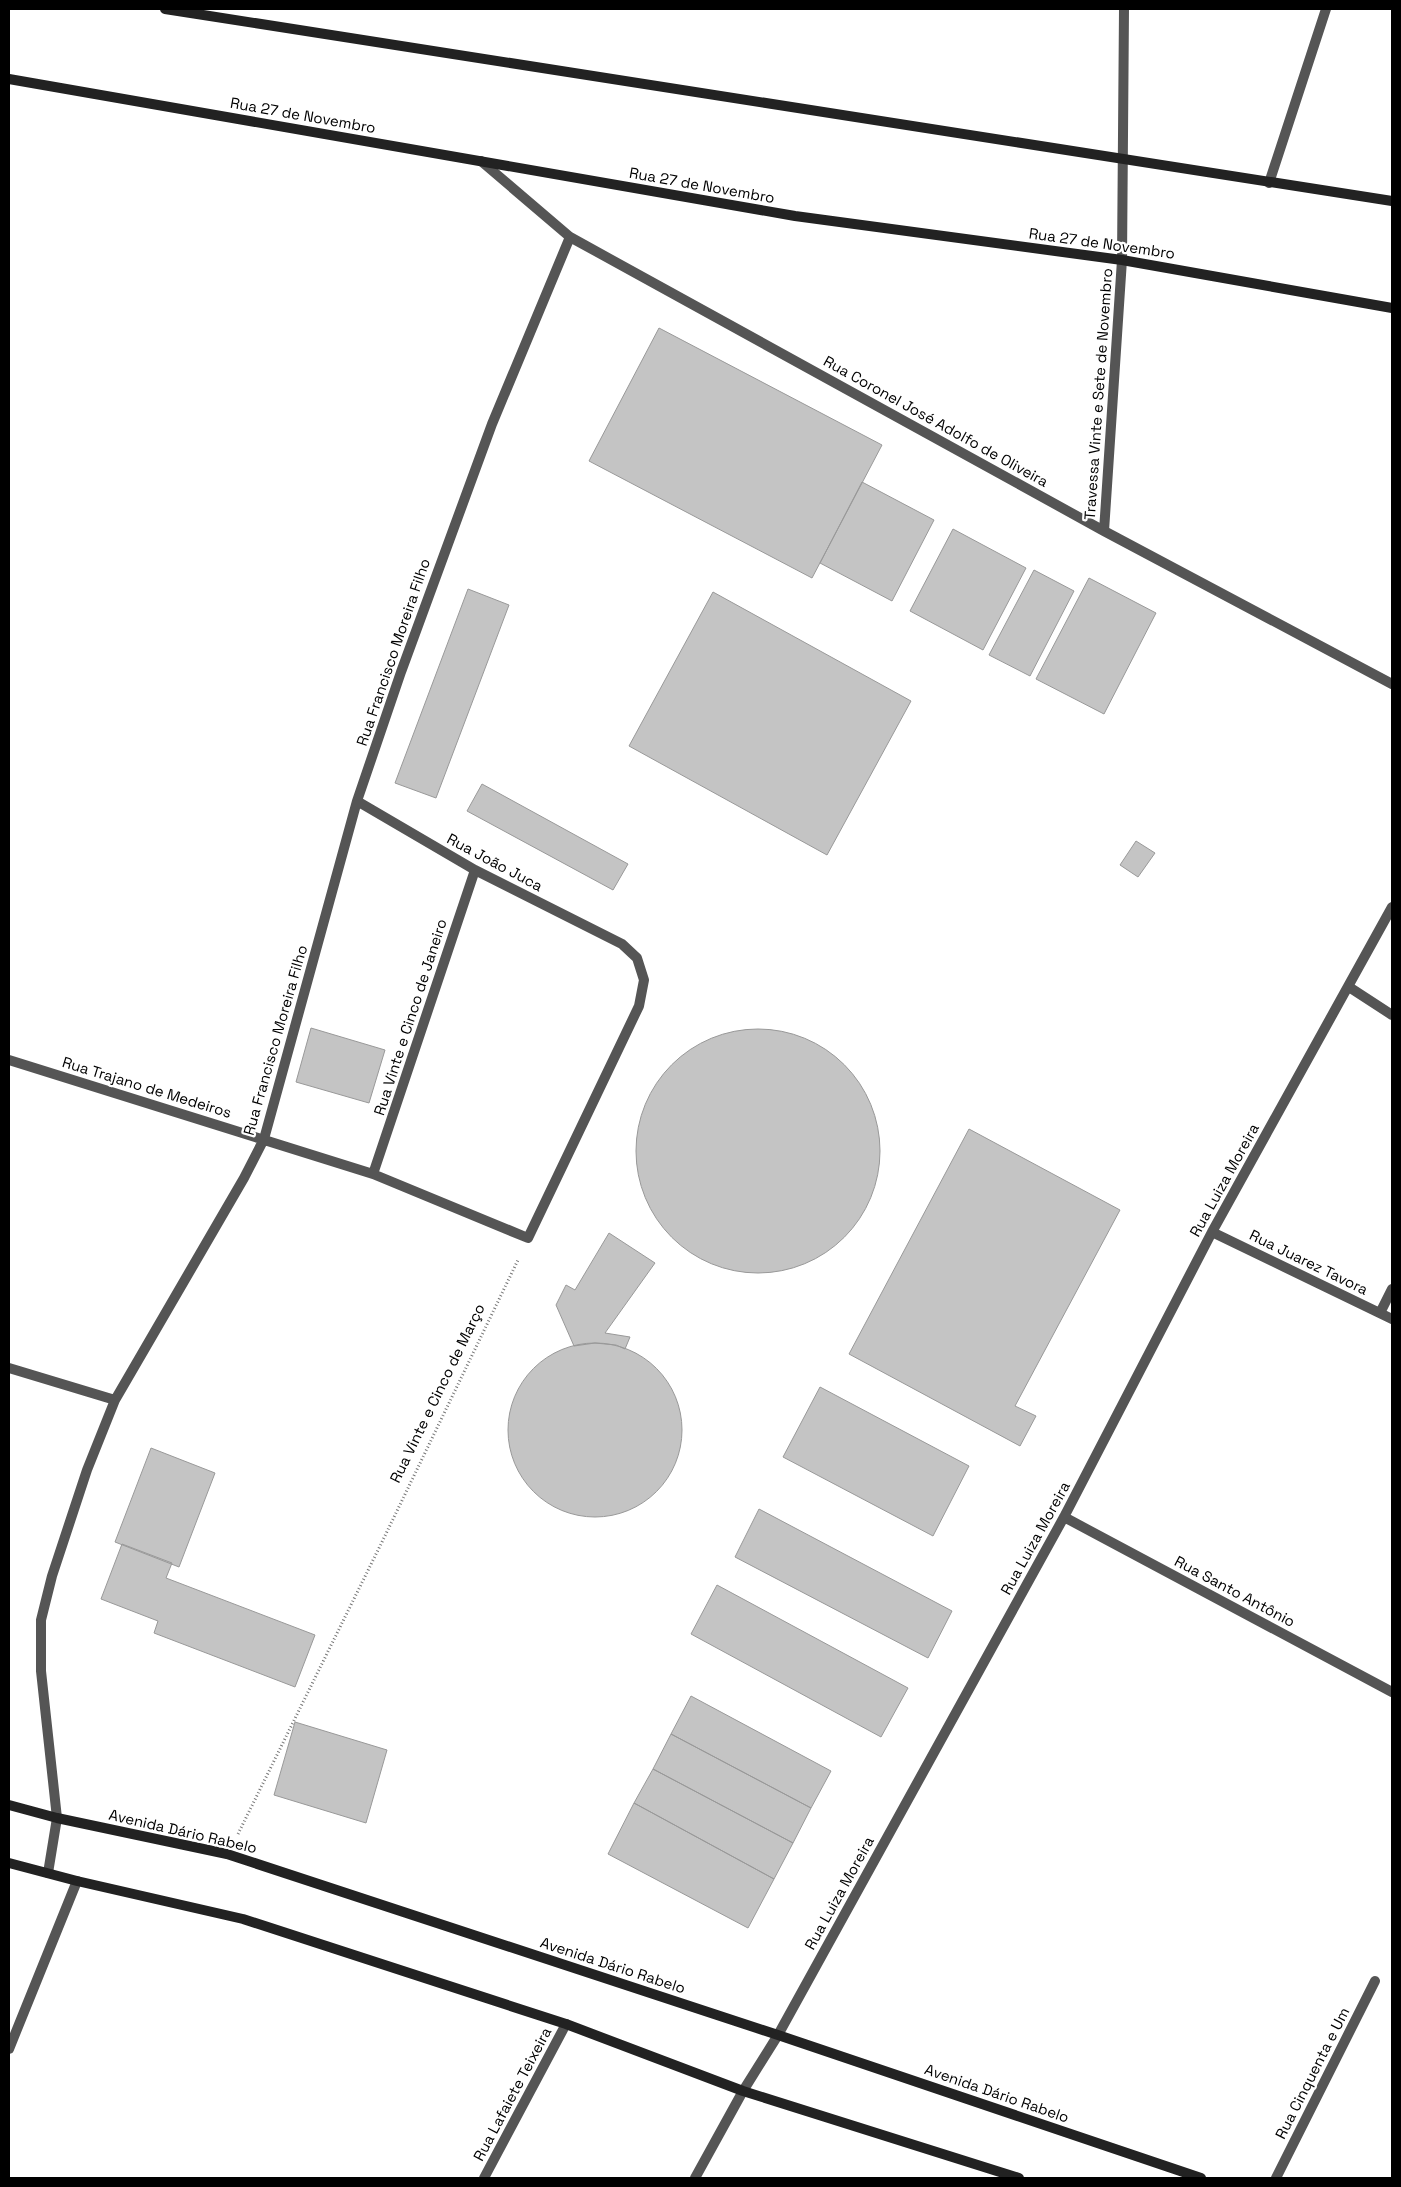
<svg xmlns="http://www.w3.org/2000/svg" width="1401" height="2187" font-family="'Space Grotesk',sans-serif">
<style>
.building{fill:#c4c4c4;stroke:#999}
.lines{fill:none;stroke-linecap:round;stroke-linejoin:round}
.path{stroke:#777;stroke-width:3;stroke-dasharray:1 2.5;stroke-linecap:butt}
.service{stroke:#555;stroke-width:10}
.minor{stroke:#555;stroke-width:10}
.secondary{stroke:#222;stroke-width:10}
.labels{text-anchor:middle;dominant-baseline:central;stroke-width:4.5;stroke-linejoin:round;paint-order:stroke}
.street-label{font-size:15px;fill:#000;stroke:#fff}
</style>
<rect width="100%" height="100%" fill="#fff"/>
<path class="building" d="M 659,328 L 882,445 L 812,578 L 589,461 Z
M 862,482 L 934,520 L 892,601 L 820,563 Z
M 953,529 L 1026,568 L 983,650 L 910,611 Z
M 1034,570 L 1074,591 L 1030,676 L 989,655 Z
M 1089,578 L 1156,613 L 1104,714 L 1036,679 Z
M 468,589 L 509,605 L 436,798 L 395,783 Z
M 713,592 L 911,701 L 827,855 L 629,746 Z
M 482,784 L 628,864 L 613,890 L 467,811 Z
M 1136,841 L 1155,853 L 1138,877 L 1120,865 Z
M 311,1028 L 385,1050 L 369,1103 L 296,1082 Z
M636 1151a122 122 0 1 1 244 0a122 122 0 1 1-244 0Z
M 969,1129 L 1120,1210 L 1015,1406 L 1036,1416 L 1020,1446 L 849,1354 Z
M 609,1233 L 655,1263 L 605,1333 L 630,1337 L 625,1349 L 616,1345 L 595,1343 L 574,1346 L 556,1305 L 566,1285 L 575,1290 Z
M508 1430a87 87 0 1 1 174 0a87 87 0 1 1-174 0Z
M 820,1387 L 969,1466 L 933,1536 L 783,1457 Z
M 151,1448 L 215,1473 L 179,1567 L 115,1542 Z
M 759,1509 L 952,1611 L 928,1658 L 735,1557 Z
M 122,1544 L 172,1563 L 166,1578 L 315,1635 L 295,1687 L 154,1633 L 158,1621 L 101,1599 Z
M 717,1585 L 908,1688 L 881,1737 L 691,1634 Z
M 691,1696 L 831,1771 L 811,1808 L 671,1734 Z
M 295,1722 L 387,1750 L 366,1823 L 274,1795 Z
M 671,1734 L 811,1808 L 793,1843 L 653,1769 Z
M 653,1769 L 793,1843 L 774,1879 L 634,1803 Z
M 634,1803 L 774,1879 L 748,1928 L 608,1854 Z"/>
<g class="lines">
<path class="path" d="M 238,1834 L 382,1542 L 518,1260"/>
<path class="service" d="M 1276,2178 L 1375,1981"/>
<path class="minor" d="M 481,161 L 570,237 L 1104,531 L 1392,684
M 1269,183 L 1326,9
M 1104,531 L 1122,260 L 1124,9
M 1349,987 L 1392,1015
M 9,1060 L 373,1174 L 528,1238 L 639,1006 L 644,980 L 637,958 L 622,944 L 475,870 L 357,801
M 373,1174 L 475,870
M 1212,1232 L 1392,1319
M 1380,1313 L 1392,1289
M 9,1368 L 115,1400
M 1064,1517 L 1392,1692
M 48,1873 L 57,1818 L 41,1671 L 41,1620 L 52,1576 L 87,1470 L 115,1400 L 244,1178 L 264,1139 L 357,801 L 401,672 L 492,424 L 570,237
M 9,2049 L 77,1881
M 484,2178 L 566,2024
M 695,2178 L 743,2091 L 778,2035 L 1064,1517 L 1212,1232 L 1392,907"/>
<path class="secondary" d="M 165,9 L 1392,201
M 9,79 L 795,216 L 1122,260 L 1392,308
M 9,1805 L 57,1818 L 227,1854 L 778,2035 L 1201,2178
M 9,1863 L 77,1881 L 243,1919 L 566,2024 L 743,2091 L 1019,2178"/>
</g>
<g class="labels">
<g class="street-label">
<text transform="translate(303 115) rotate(10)">Rua 27 de Novembro</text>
<text transform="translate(702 185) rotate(10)">Rua 27 de Novembro</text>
<text transform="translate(1102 243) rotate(8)">Rua 27 de Novembro</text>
<text transform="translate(1098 394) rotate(-86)">Travessa Vinte e Sete de Novembro</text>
<text transform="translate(936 421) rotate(29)">Rua Coronel José Adolfo de Oliveira</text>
<text transform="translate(393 652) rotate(-71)">Rua Francisco Moreira Filho</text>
<text transform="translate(495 862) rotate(28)">Rua João Juca</text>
<text transform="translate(410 1017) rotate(-72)">Rua Vinte e Cinco de Janeiro</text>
<text transform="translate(275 1040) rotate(-74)">Rua Francisco Moreira Filho</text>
<text transform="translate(147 1087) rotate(17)">Rua Trajano de Medeiros</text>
<text transform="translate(1224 1180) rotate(-61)">Rua Luiza Moreira</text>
<text transform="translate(1309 1262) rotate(26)">Rua Juarez Tavora</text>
<text transform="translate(437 1393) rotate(-64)">Rua Vinte e Cinco de Março</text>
<text transform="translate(1035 1538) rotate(-61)">Rua Luiza Moreira</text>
<text transform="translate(1235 1591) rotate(28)">Rua Santo Antônio</text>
<text transform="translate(183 1831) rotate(13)">Avenida Dário Rabelo</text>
<text transform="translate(839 1893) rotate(-61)">Rua Luiza Moreira</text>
<text transform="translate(613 1965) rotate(18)">Avenida Dário Rabelo</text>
<text transform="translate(1312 2073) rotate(-63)">Rua Cinquenta e Um</text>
<text transform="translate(997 2093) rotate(19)">Avenida Dário Rabelo</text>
<text transform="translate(512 2094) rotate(-62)">Rua Lafaiete Teixeira</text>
</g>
</g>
<rect width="1401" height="2187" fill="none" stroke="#000000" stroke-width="20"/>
</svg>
